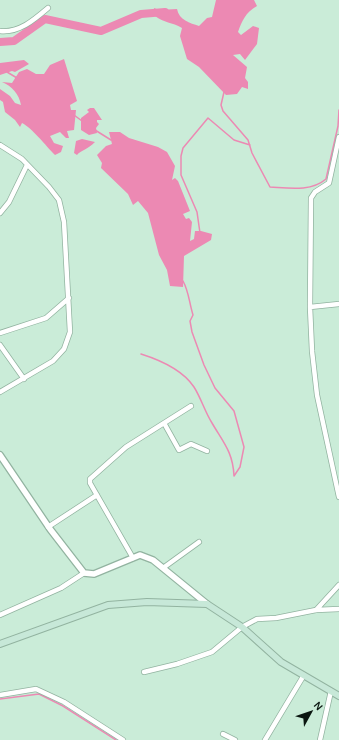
<svg xmlns="http://www.w3.org/2000/svg" width="339" height="740" font-family="Karla,sans-serif">
<style>
.water{fill:#ec89b3}
.lines{fill:none;stroke-linecap:round;stroke-linejoin:round}
.stream{stroke:#ec89b3;stroke-width:1.5}
.river{stroke:#ec89b3;stroke-width:8}
.minor-casing{stroke:#92b3a0;stroke-width:6}
.tertiary-casing{stroke:#92b3a0;stroke-width:8}
.secondary-casing{stroke:#92b3a0;stroke-width:8}
.minor{stroke:#fff;stroke-width:4.5}
.tertiary{stroke:#fff;stroke-width:5.5}
.secondary{stroke:#c7e8d8;stroke-width:6}
</style>
<rect width="100%" height="100%" fill="#caecd8"/>
<path class="water" d="M 216,0 L 254,0 L 257,6 C 246,12 242,21 238,32 L 241,35 L 253,26 L 259,28 L 257,44 L 245,60 L 240,54 L 233,55 L 247,67 L 245,78 L 248,82 L 248,89 L 242,87 L 237,94 L 226,95 L 199,67 L 187,59 L 180,36 L 182,28 C 172,22 164,23 155,16 L 154,8 L 159,10 L 177,9 C 179,20 190,23 199,26 L 207,18 L 212,17 Z
M 64,59 L 77,101 L 70,105 L 71,110 L 76,110 L 74,130 L 67,131 L 69,138 L 66,138 L 60,132 L 50,136 L 54,143 L 63,146 L 61,152 L 55,155 C 46,146 32,128 22,123 L 20,127 L 15,120 L 5,112 L 3,102 L 0,100 L 0,89 L 10,96 L 15,103 L 21,105 C 19,94 12,86 2,82 L 12,83 L 19,72 L 27,69 L 36,74 L 44,74 L 50,65 Z
M 24,60 L 29,64 L 15,72 L 12,71 L 0,75 L 0,63 Z
M 90,108 L 94,108 L 102,120 L 97,120 L 97,122 L 99,124 L 96,128 L 97,133 L 89,135 L 81,130 L 81,118 L 89,112 L 87,110 Z
M 109,132 L 120,132 L 129,138 L 158,147 L 167,152 L 175,166 L 172,180 L 175,178 L 178,181 L 190,211 L 183,214 L 186,219 L 189,218 L 192,222 L 190,241 L 194,239 L 195,231 L 201,231 L 212,234 L 211,240 L 184,256 L 183,287 L 170,286 L 167,270 L 159,255 L 148,213 L 138,201 L 133,205 L 128,194 L 101,168 L 102,163 L 97,155 L 106,146 L 112,144 Z
M 82,139 L 95,142 C 88,149 80,151 77,155 L 74,153 L 76,141 Z"/>
<g class="lines">
<path class="stream" d="M 7,72 L 17,78
M 224,92 L 221,105 L 223,111 L 248,140 L 252,153 L 270,187 C 288,188 311,192 326,179 L 338,126 L 339,110
M 74,115 L 82,121
M 95,130 L 111,140
M 200,233 L 197,212 L 181,175 L 181,156 L 183,148 L 208,118 L 234,140 L 250,145
M 141,354 C 160,360 182,369 194,387 C 201,398 205,412 212,423 C 223,442 233,452 234,476 L 240,467 L 244,447 L 234,411 L 215,388 L 204,365 L 192,332 L 190,321 L 193,315 C 189,302 189,292 183,281
M 0,699 L 39,694 L 63,706 L 116,740"/>
<path class="river" d="M 0,42 L 14,41 L 45,19 L 101,31 L 141,14 L 165,12"/>
<defs>
<path id="minor" d="M 0,31 C 19,33 34,20 48,8
M 339,137 L 329,183 L 315,192 L 311,198 L 310,307 L 312,351 L 317,395 L 339,497
M 0,145 L 22,159 L 49,187 L 59,200 L 64,222 L 70,332 L 64,349 L 53,361 L 0,392
M 0,213 L 9,202 L 27,165
M 310,307 L 339,304
M 0,333 L 46,318 L 69,298
M 0,345 L 24,379
M 164,423 L 179,450 L 191,444 L 207,451
M 48,527 L 97,495
M 133,558 L 90,483 L 90,479 L 126,447 L 191,406
M 163,568 L 199,542
M 316,610 L 339,585
M 0,615 L 61,588 L 84,573
M 144,672 L 177,664 L 212,652 L 242,627 L 257,619 L 276,618 L 316,610 L 339,609
M 0,695 L 36,689 L 64,702 L 123,740
M 223,734 L 235,740
M 265,740 L 304,675
M 320,740 L 331,691"/>
<path id="tertiary" d="M 0,455 L 50,529 L 84,573 L 94,574 L 140,555 L 153,560 L 207,604"/>
<path id="secondary" d="M 0,644 L 108,605 L 147,602 L 207,604 L 242,627 L 281,662 L 339,696"/>
</defs>
<use href="#minor" class="minor-casing"/>
<use href="#tertiary" class="tertiary-casing"/>
<use href="#secondary" class="secondary-casing"/>
<use href="#minor" class="minor"/>
<use href="#tertiary" class="tertiary"/>
<use href="#secondary" class="secondary"/>
</g>
<g transform="translate(311 712) rotate(50)" stroke="#caecd8" stroke-width="3" paint-order="stroke">
<path d="M0-3L7 15L0 10L-7 15Z" fill="#0a1610"/>
<text y="-6" font-size="11" font-weight="bold" text-anchor="middle" fill="#0a1610">N</text>
</g>
</svg>
